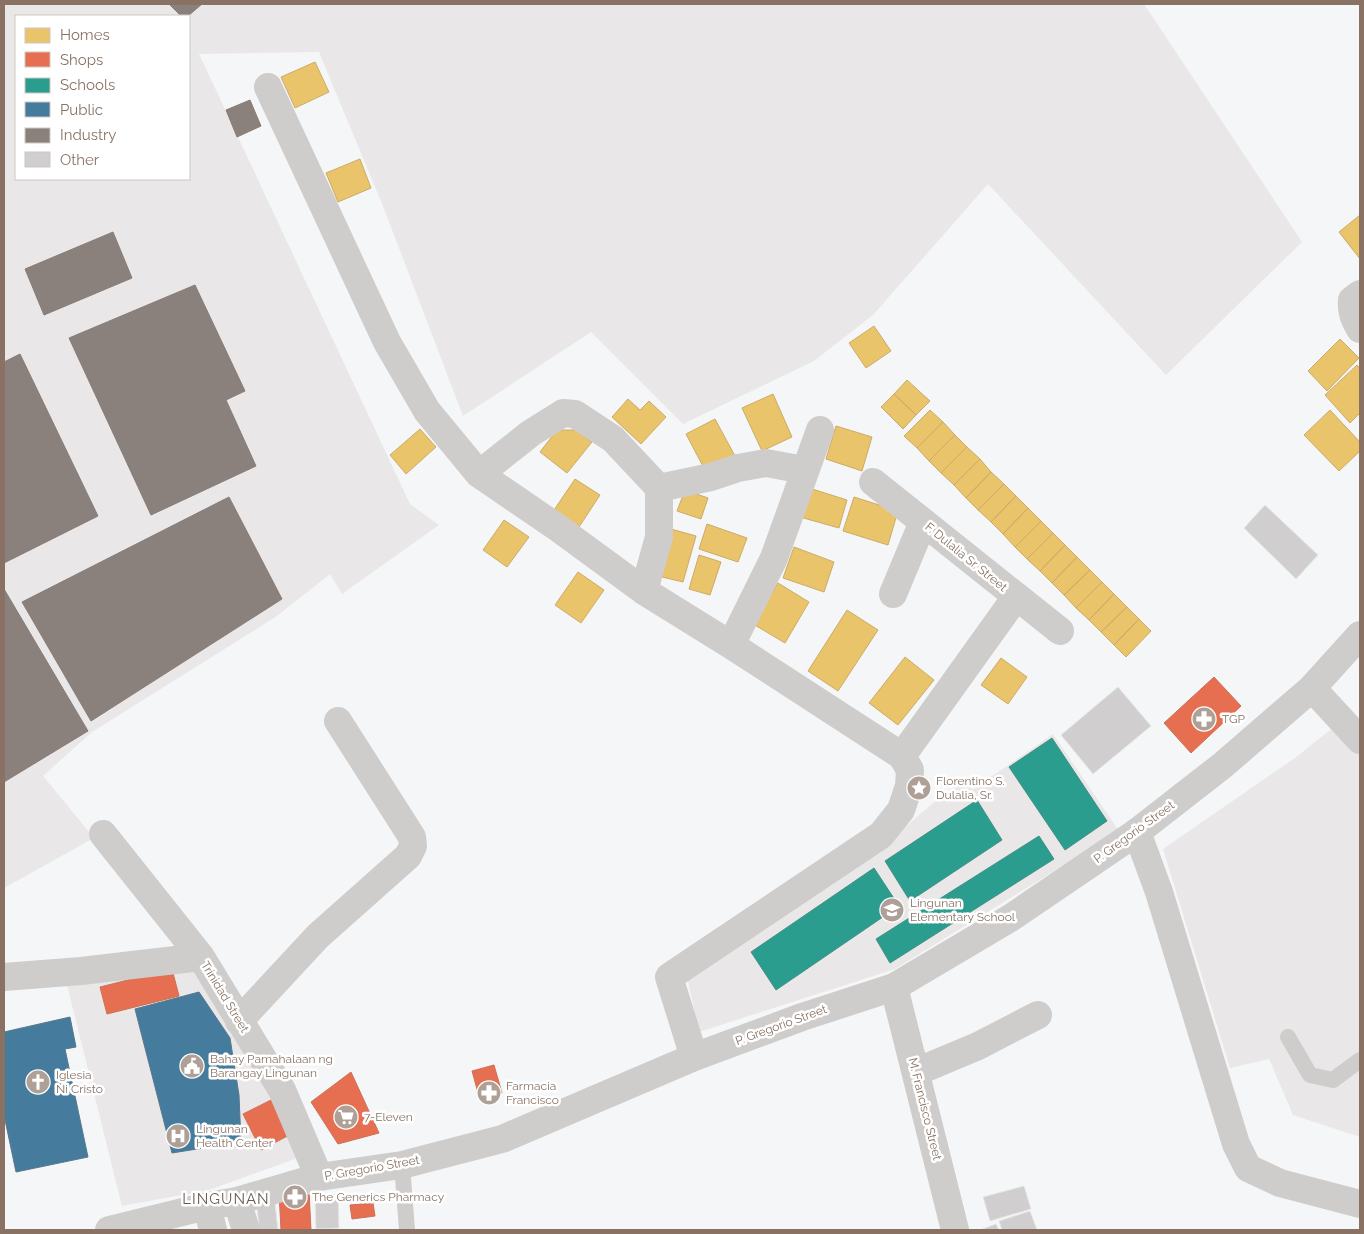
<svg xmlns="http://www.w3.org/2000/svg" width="1364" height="1234" font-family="Raleway,sans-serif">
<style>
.built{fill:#e9e7e8;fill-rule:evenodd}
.homes{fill:#e9c46a;stroke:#ccab68}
.shops{fill:#e76f51;stroke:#cb7057}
.schools{fill:#2a9d8f;stroke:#469082}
.public{fill:#457b9d;stroke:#59788c}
.industry{fill:#8a817c;stroke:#8a7c75}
.building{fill:#d0cece;stroke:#e5e6e6}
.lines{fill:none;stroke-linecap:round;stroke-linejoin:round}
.service{stroke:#cfcdcc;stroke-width:16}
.minor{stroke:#cfcdcc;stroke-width:28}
.tertiary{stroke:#cfcdcc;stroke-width:28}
.labels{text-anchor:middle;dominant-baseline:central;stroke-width:5;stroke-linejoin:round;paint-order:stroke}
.street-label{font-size:12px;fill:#897264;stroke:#fff}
.poi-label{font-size:12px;fill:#897264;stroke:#fff;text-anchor:start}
.quarter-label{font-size:15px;letter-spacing:1px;fill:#6d5d52;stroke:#fff}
</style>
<rect width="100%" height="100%" fill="#f5f6f7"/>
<path class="built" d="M 4,4 L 1144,4 L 1302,242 L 1166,375 L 988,184 L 873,315 L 814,361 L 683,424 L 591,332 L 463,416 L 383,206 L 319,52 L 199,54 L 410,504 L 439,525 L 342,594 L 330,574 L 277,616 L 92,732 L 43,776 L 94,838 L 4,888 ZM 16,16 L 189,16 L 189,179 L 16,179 Z
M 1334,727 L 1360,754 L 1360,1137 L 1293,1115 L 1269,1059 L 1230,1068 L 1163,849 L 1295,758 Z
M 1053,734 L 1119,831 L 895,969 L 699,1032 L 688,981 L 878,850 L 945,793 L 967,779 L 972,790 Z
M 195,964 L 276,1094 L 303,1156 L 209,1190 L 122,1206 L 66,981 Z"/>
<path class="homes" d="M 315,62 L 329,92 L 295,108 L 281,77 Z
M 360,159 L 371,188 L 338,202 L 326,173 Z
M 1360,215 L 1360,259 L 1339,232 Z
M 874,326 L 891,351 L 866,368 L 849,343 Z
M 1340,339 L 1359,358 L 1327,391 L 1308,371 Z
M 1357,365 L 1360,369 L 1360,413 L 1350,423 L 1325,395 Z
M 907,380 L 930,401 L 916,415 L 894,394 Z
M 773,394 L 792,437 L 762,451 L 742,408 Z
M 894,394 L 916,415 L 903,429 L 881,407 Z
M 628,399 L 640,410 L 649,401 L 666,417 L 641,444 L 612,417 Z
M 930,410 L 943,422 L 917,448 L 904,436 Z
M 1330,410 L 1360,442 L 1360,451 L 1339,471 L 1304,435 Z
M 715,419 L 735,456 L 706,472 L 686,434 Z
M 943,422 L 955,435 L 929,461 L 917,448 Z
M 836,426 L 872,437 L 862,471 L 826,459 Z
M 420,429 L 436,447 L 406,474 L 390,455 Z
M 557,430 L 575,430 L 592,442 L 567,473 L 540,452 Z
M 955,435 L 967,447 L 941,473 L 929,461 Z
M 967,447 L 980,459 L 954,485 L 941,473 Z
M 980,459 L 991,472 L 966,498 L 954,485 Z
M 991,472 L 1004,484 L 978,510 L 966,498 Z
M 575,479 L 600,495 L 579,527 L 554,510 Z
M 1004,484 L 1016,496 L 991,522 L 978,510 Z
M 809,488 L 847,500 L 839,528 L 800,517 Z
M 685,490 L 708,498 L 701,519 L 677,511 Z
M 1016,496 L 1028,508 L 1003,534 L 991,522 Z
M 854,497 L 898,511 L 888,545 L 843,531 Z
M 1028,508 L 1041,521 L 1015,547 L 1003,534 Z
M 504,520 L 529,537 L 507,567 L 483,550 Z
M 1041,521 L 1053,533 L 1027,559 L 1015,547 Z
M 707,524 L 747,538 L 738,562 L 699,549 Z
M 671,529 L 696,536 L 683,582 L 658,576 Z
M 1053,533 L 1065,545 L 1040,571 L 1027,559 Z
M 1065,545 L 1077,557 L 1052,583 L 1040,571 Z
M 794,547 L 834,562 L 824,592 L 783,578 Z
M 699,555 L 721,562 L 710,595 L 689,589 Z
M 1077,557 L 1090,570 L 1064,595 L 1052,583 Z
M 1090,570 L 1102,582 L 1076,608 L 1064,595 Z
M 578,572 L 604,590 L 581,623 L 555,605 Z
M 1102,582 L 1114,594 L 1089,620 L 1076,608 Z
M 778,583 L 809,602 L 785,643 L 753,624 Z
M 1114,594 L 1127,607 L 1101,632 L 1089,620 Z
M 1127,607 L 1139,619 L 1114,645 L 1101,632 Z
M 847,610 L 878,630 L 838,691 L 808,671 Z
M 1139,619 L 1151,631 L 1126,657 L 1114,645 Z
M 905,657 L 934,680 L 898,725 L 869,703 Z
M 1001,658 L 1027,677 L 1008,704 L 981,685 Z"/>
<path class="shops" d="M 1214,677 L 1241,706 L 1191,753 L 1164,723 Z
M 172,969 L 179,996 L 107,1014 L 100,987 Z
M 494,1065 L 502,1093 L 480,1100 L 472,1071 Z
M 351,1072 L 379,1133 L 338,1144 L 311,1102 Z
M 277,1097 L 295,1132 L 261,1150 L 243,1114 Z
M 309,1191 L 311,1230 L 281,1230 L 279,1192 Z
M 373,1203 L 375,1216 L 352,1219 L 350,1205 Z"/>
<path class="schools" d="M 1052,738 L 1107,821 L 1065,850 L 1009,767 Z
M 977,800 L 1002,840 L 910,901 L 885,861 Z
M 1039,836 L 1054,859 L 890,963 L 876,939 Z
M 874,868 L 899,906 L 776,990 L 751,952 Z"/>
<path class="public" d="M 199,992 L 230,1038 L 239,1095 L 241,1142 L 172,1153 L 135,1009 Z
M 70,1017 L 76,1047 L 65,1049 L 88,1157 L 16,1172 L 4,1115 L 4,1032 Z"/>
<path class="industry" d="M 169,4 L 202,4 L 188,16 L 181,16 Z
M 250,100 L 261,126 L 237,137 L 226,110 Z
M 113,232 L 132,278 L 44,315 L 25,269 Z
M 195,285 L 245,391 L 226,400 L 256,466 L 151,515 L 69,338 Z
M 20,354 L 98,516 L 4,563 L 4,362 Z
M 229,497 L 282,599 L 91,721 L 22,602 Z
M 4,589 L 88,731 L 4,782 Z"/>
<path class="building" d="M 1265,505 L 1318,555 L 1296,579 L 1244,528 Z
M 1118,687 L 1151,726 L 1093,774 L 1061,735 Z
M 1024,1186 L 1031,1209 L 990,1221 L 983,1197 Z
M 338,1194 L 339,1228 L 316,1229 L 315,1195 Z
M 275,1203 L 278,1230 L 259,1230 L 257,1205 Z
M 1030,1211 L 1037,1230 L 1002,1230 L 999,1221 Z
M 996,1224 L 999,1230 L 980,1230 Z"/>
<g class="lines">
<path class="service" d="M 1288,1037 L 1310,1075 L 1333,1080 L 1360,1060
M 402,1165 L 407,1230"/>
<path class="minor" d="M 268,87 L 387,342 L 427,411 L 479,474 L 558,528 L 644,591 L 731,645 L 902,756 L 910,770 L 909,786 L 901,810 L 881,835 L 669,977 L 694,1057
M 1360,294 L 1352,300 C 1351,312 1354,319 1360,329
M 479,474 L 531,433 L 563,413 L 575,414 L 613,439 L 659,488 L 659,537 L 644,591
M 873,482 L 1060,631
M 659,488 L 711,477 L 738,468 L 766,463 L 804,470
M 893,594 L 923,522
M 731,645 L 774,558 L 820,430
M 1312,688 L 1360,740
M 902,756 L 1016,597
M 1137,832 L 1159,892 L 1236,1144 L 1248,1168 L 1280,1183 L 1360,1204
M 103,834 L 201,957 L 282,1090 L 319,1177
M 4,977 L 81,971 L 201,957
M 894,987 L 955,1230
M 239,1021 L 318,936 L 408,856 L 413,846 L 412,837 L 338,721
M 916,1072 L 978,1046 L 1038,1015
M 237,1201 L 246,1230
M 207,1206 L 213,1230"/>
<path class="tertiary" d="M 109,1230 L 207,1206 L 237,1201 L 319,1177 L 402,1165 L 502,1139 L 694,1057 L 802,1017 L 894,987 L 1012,917 L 1137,832 L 1223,765 L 1312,688 L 1360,635"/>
</g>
<defs>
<symbol id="pharmacy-disc" viewBox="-11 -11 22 22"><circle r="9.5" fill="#afa097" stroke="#fff"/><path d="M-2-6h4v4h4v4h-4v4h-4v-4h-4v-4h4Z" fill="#fff"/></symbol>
<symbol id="sight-disc" viewBox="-11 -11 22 22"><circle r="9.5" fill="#afa097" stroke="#fff"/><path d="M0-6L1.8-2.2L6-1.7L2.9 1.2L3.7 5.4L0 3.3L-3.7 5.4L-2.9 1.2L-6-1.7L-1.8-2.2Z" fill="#fff"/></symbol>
<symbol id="school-disc" viewBox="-11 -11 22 22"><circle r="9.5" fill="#afa097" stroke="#fff"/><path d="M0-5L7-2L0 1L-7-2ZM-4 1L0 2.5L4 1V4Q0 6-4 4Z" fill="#fff"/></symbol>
<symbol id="civic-disc" viewBox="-11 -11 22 22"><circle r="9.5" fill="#afa097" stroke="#fff"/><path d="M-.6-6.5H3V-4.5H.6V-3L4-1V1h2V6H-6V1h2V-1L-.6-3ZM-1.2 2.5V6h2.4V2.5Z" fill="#fff"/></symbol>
<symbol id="church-disc" viewBox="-11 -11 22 22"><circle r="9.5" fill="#afa097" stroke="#fff"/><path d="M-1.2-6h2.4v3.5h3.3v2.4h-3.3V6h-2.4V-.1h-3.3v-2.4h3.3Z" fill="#fff"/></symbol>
<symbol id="supermarket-disc" viewBox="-11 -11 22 22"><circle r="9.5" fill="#afa097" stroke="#fff"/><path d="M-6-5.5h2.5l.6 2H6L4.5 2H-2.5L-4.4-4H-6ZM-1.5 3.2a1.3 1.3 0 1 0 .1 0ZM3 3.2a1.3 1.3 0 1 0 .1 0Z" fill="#fff"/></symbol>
<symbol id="hospital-disc" viewBox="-11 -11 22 22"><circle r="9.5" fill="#afa097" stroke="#fff"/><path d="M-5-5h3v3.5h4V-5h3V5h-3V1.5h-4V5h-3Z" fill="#fff"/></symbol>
</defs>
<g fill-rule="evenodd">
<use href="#pharmacy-disc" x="1190" y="705" width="28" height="28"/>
<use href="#sight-disc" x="905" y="774" width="28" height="28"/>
<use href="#school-disc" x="878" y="896" width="28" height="28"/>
<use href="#civic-disc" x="178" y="1052" width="28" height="28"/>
<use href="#church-disc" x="24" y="1068" width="28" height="28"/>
<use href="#pharmacy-disc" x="475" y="1079" width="28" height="28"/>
<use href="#supermarket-disc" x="332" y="1103" width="28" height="28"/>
<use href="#hospital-disc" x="164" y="1122" width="28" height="28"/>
<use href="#pharmacy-disc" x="281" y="1183" width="28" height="28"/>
</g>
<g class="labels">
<g class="street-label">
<text transform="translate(966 557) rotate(39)">F. Dulalia Sr. Street</text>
<text transform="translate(1134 832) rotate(-36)">P. Gregorio Street</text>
<text transform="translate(225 997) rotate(59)">Trinidad Street</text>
<text transform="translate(781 1025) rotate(-20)">P. Gregorio Street</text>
<text transform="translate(925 1109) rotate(76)">M. Francisco Street</text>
<text transform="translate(372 1168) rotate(-10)">P. Gregorio Street</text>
</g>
<g class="poi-label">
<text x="1222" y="719">TGP</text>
<text x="936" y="781">Florentino S.<tspan x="936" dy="14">Dulalia, Sr.</tspan></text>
<text x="910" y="903">Lingunan<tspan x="910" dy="14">Elementary School</tspan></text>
<text x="210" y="1059">Bahay Pamahalaan ng<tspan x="210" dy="14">Barangay Lingunan</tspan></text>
<text x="56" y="1075">Iglesia<tspan x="56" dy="14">Ni Cristo</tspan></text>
<text x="506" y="1086">Farmacia<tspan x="506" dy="14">Francisco</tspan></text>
<text x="364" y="1117">7-Eleven</text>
<text x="196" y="1129">Lingunan<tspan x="196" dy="14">Health Center</tspan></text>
<text x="312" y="1197">The Generics Pharmacy</text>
</g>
<g class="quarter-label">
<text x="226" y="1199">LINGUNAN</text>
</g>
</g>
<rect width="1364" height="1234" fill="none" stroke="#897264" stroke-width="10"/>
<rect x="15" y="15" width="175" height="165" fill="#ffffff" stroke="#d0c7c1"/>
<rect x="25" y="28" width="25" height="15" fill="#e9c46a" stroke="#d0c7c1"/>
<text x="60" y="40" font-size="15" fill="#897264">Homes</text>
<rect x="25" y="52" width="25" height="15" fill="#e76f51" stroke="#d0c7c1"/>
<text x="60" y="65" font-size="15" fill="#897264">Shops</text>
<rect x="25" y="78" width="25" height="15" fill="#2a9d8f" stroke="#d0c7c1"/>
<text x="60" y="90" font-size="15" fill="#897264">Schools</text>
<rect x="25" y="102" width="25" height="15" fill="#457b9d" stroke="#d0c7c1"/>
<text x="60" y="115" font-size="15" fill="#897264">Public</text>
<rect x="25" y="128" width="25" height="15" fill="#8a817c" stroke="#d0c7c1"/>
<text x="60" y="140" font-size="15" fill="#897264">Industry</text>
<rect x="25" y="152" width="25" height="15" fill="#d0cece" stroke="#d0c7c1"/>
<text x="60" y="165" font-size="15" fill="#897264">Other</text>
</svg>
